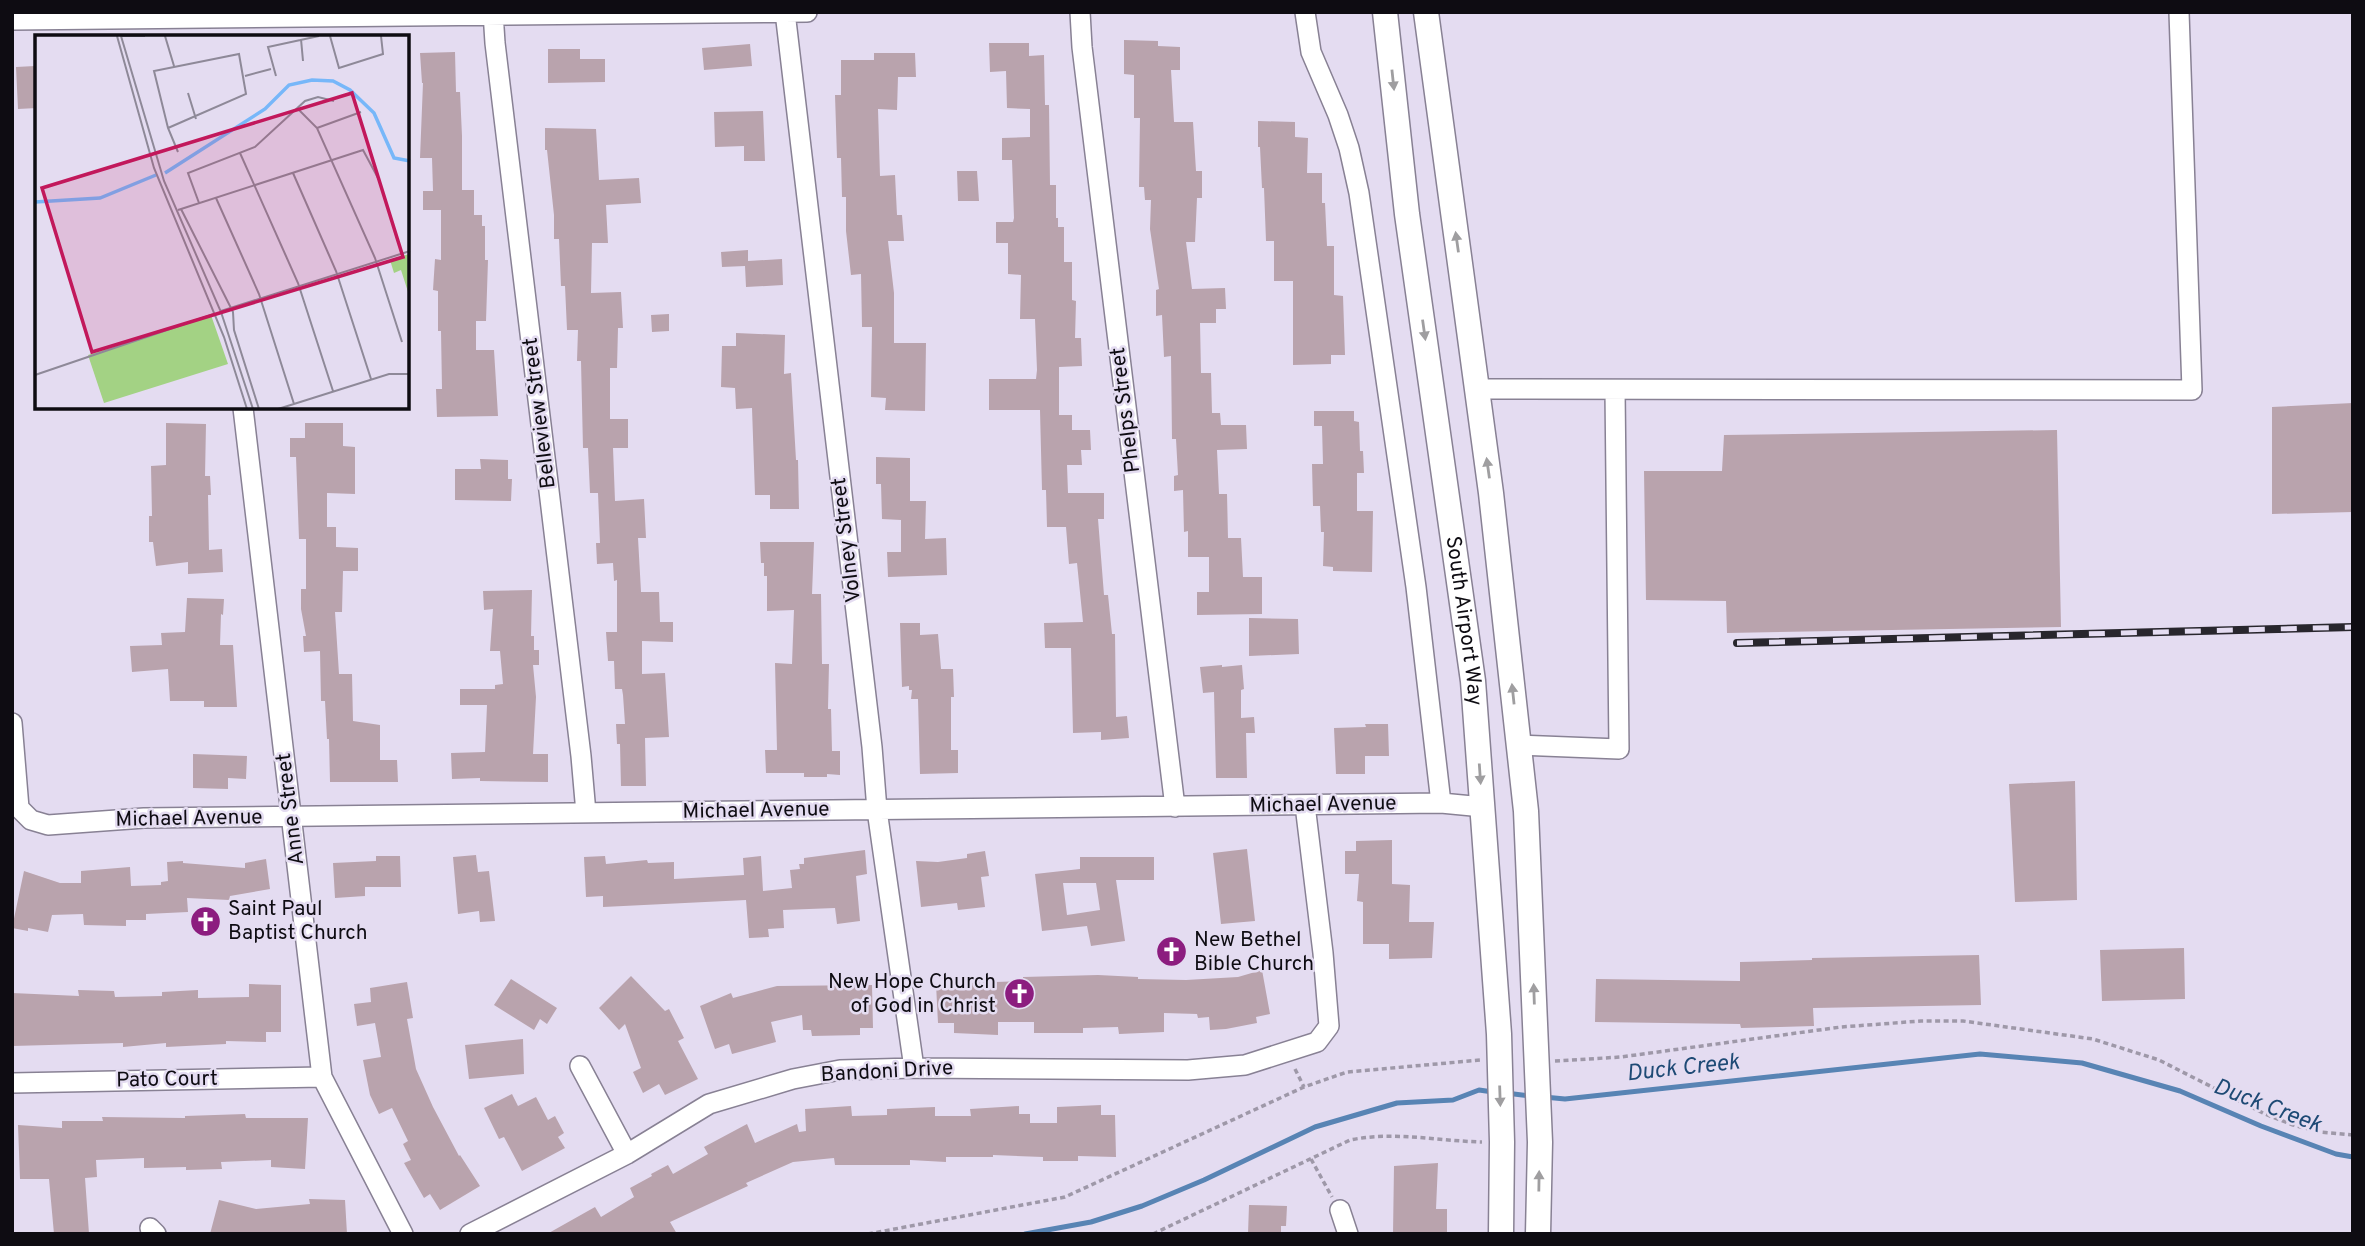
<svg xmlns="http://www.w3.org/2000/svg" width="2365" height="1246" font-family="Overpass,sans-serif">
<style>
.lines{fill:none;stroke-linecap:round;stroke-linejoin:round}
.stream{stroke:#5884b4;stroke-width:5}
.building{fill:#b9a3ad;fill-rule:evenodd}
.minor-casing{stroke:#888194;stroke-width:22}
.major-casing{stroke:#888194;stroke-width:27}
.path{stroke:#9e98a8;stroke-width:3.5;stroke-dasharray:5 3.5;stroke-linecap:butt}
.minor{stroke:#fff;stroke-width:19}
.major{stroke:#fff;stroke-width:24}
.rail-casing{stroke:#28262d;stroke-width:8}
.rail{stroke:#e4dcf1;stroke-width:5;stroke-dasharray:16;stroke-linecap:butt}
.oneway{fill:#9f9ea0}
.labels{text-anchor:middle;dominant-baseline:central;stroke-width:5;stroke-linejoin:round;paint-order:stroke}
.street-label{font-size:21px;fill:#0e0c12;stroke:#e4dcf1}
.poi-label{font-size:21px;fill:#0e0c12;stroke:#e4dcf1;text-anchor:start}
.water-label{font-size:23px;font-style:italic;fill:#1e4a75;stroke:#e4dcf1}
.inset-river{fill:none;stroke:#77b7f9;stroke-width:3.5}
.inset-road{fill:none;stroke:#8e8998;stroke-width:2}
.view{fill:#c2185b;fill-opacity:0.15;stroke:#c2185b;stroke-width:3.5}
.inset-edge{fill:none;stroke:#0e0c12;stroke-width:3.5}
</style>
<rect width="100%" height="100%" fill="#e4dcf1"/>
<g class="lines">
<path class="stream" d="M 1506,1093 L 1531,1096
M 1544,1097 L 1565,1099 L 1980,1054 L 2082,1063 L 2180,1091 L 2261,1126 L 2336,1154 L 2353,1157
M 1025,1234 L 1091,1222 L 1142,1206 L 1204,1180 L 1315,1127 L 1397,1103 L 1453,1100 L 1479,1090 L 1493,1092"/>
</g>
<path class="building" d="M 1124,40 L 1158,41 L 1158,46 L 1180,47 L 1180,70 L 1171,70 L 1174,122 L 1193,122 L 1196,171 L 1202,171 L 1202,198 L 1197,198 L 1195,242 L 1186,242 L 1192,289 L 1225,288 L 1226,309 L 1216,309 L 1216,323 L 1200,323 L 1201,373 L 1211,373 L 1212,413 L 1220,413 L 1221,425 L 1246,425 L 1247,449 L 1217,450 L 1219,494 L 1227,494 L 1228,538 L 1241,538 L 1243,577 L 1262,577 L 1262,614 L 1197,615 L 1197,592 L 1209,592 L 1209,557 L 1188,557 L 1188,531 L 1184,532 L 1183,490 L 1174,491 L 1174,476 L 1178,475 L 1176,439 L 1172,439 L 1171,356 L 1164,357 L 1162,315 L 1156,316 L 1156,290 L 1159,289 L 1150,229 L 1151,200 L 1145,200 L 1144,187 L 1139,187 L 1140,118 L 1134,118 L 1134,75 L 1124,74 Z
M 989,43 L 1029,43 L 1029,56 L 1044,55 L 1045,105 L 1049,105 L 1050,185 L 1056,185 L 1056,218 L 1058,218 L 1058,227 L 1064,227 L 1064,262 L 1072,262 L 1072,300 L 1076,301 L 1075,338 L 1081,338 L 1082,366 L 1059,367 L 1059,415 L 1072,415 L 1072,430 L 1090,430 L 1091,450 L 1081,450 L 1082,465 L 1067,465 L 1068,493 L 1104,493 L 1104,519 L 1098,519 L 1104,595 L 1108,595 L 1112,634 L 1115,634 L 1116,717 L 1127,716 L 1129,738 L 1101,740 L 1101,732 L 1073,733 L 1071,648 L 1045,648 L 1044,623 L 1083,622 L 1077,563 L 1069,564 L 1066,527 L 1047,527 L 1046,490 L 1042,490 L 1040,410 L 989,410 L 989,379 L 1036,379 L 1037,370 L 1035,319 L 1020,319 L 1021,275 L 1008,274 L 1008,243 L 996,243 L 996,222 L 1013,222 L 1014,218 L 1012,160 L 1002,160 L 1002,138 L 1030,137 L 1030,109 L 1007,108 L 1006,71 L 990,72 Z
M 750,44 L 752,66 L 704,70 L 702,48 Z
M 548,49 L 580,49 L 580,59 L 605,59 L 605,82 L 548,83 Z
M 455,52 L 456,92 L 460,92 L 462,136 L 462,190 L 474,190 L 474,215 L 482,215 L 482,226 L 485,226 L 485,260 L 488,260 L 486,321 L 476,321 L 476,350 L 494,350 L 498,416 L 437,417 L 436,389 L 442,389 L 441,331 L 438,331 L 438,291 L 433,290 L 435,259 L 441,260 L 441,210 L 423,210 L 423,191 L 433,191 L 432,158 L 420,158 L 423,83 L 422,83 L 420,53 Z
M 874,53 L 915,53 L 916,77 L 898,77 L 897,110 L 878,109 L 880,176 L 895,175 L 897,215 L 902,215 L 904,241 L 888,241 L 894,293 L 894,343 L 926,343 L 925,411 L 885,410 L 886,398 L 871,397 L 872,327 L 862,327 L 861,274 L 851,275 L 846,231 L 846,197 L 842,197 L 841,158 L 837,158 L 835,95 L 841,95 L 841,60 L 874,60 Z
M 35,66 L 37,108 L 18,109 L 16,67 Z
M 763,111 L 765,161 L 744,161 L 744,146 L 715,147 L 714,112 Z
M 1258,121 L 1295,122 L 1295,137 L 1308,138 L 1307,173 L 1322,173 L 1322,203 L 1325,203 L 1327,246 L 1334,246 L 1334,295 L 1343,296 L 1345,355 L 1331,355 L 1331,364 L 1293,365 L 1293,281 L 1274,281 L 1274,241 L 1266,241 L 1264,188 L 1262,188 L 1260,147 L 1258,147 Z
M 545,128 L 596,129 L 599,180 L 639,178 L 641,203 L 606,205 L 608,243 L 592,243 L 591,293 L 621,292 L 623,328 L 618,328 L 617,368 L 610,368 L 610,419 L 628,419 L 628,448 L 613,448 L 615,501 L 644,499 L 646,538 L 638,538 L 641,592 L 659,592 L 660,622 L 673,622 L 673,642 L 642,641 L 642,674 L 665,673 L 669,737 L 645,738 L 646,786 L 621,786 L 620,744 L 617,744 L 616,724 L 625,724 L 623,695 L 622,689 L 615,689 L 614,661 L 608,661 L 606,632 L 617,632 L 617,580 L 614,581 L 613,563 L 597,564 L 596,543 L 600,543 L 598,493 L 590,493 L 588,448 L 583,448 L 581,361 L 577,361 L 578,330 L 567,330 L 565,286 L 561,286 L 559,239 L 554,239 L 554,215 L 547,150 L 545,150 Z
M 957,171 L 977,171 L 979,201 L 958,201 Z
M 748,250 L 748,261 L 782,259 L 783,285 L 746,287 L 745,266 L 722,267 L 721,252 Z
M 669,314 L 669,331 L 652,332 L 651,315 Z
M 736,333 L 785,335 L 784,374 L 791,373 L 796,460 L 798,460 L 799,509 L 770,509 L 770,495 L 755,495 L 752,408 L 736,409 L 735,388 L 721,387 L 722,346 L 736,346 Z
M 2353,403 L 2353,512 L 2272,514 L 2272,407 Z
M 1314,411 L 1354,411 L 1354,421 L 1359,422 L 1360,451 L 1363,451 L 1364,473 L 1357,473 L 1357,511 L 1373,511 L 1372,572 L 1333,571 L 1333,567 L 1323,566 L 1324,532 L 1321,532 L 1320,506 L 1313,506 L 1312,464 L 1323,464 L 1322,426 L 1314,426 Z
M 166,423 L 206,424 L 205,476 L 210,476 L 211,495 L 208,495 L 209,550 L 222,549 L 223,572 L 188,574 L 188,562 L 156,566 L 153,542 L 149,542 L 149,516 L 152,516 L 151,466 L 166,465 Z
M 305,423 L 343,423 L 343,446 L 355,447 L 355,494 L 327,493 L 327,527 L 336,527 L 336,547 L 358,548 L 358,571 L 343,571 L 342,612 L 335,612 L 339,674 L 352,674 L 353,721 L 380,725 L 380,760 L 397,760 L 398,782 L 330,782 L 329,739 L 327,739 L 325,701 L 321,701 L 320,651 L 304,652 L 303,636 L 306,636 L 301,609 L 301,589 L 306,589 L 306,539 L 299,539 L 296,457 L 290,457 L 290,438 L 305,438 Z
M 2057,430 L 2061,627 L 1727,633 L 1726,601 L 1646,600 L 1644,471 L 1722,471 L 1724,435 Z
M 876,457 L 910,458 L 910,501 L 926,501 L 925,539 L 946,538 L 947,575 L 888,577 L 887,552 L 901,552 L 901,520 L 882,519 L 881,484 L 876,484 Z
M 480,459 L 508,460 L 508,479 L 512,479 L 511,501 L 455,500 L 455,469 L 481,469 Z
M 760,542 L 814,542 L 812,594 L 821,594 L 822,664 L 829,664 L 828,709 L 831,709 L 832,751 L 840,751 L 840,775 L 827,774 L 827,777 L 804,777 L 804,773 L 766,773 L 765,750 L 777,750 L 775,663 L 792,664 L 794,610 L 767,611 L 767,576 L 764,576 L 764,563 L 761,563 Z
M 532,590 L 531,636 L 534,636 L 534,650 L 539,650 L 539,665 L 533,665 L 536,697 L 533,754 L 548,754 L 548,782 L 480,781 L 480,778 L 452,779 L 451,753 L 485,752 L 487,705 L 460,705 L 460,689 L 495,689 L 495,685 L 503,684 L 500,651 L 490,651 L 493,609 L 484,610 L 483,591 Z
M 187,598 L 224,599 L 223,615 L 221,614 L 220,645 L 233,645 L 237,707 L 204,707 L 204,701 L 170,701 L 168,669 L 132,672 L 130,646 L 162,645 L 161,633 L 185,632 Z
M 1249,618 L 1298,619 L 1299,654 L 1249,656 Z
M 900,623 L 920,623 L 920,635 L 938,634 L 941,669 L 953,669 L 954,697 L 951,697 L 951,750 L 958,750 L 958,773 L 920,774 L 918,699 L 911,699 L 912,690 L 909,690 L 909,686 L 902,687 Z
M 1222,665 L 1222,667 L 1242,665 L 1244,689 L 1241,690 L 1241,718 L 1254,717 L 1255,733 L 1246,733 L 1247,778 L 1216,778 L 1214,692 L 1203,693 L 1200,667 Z
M 1365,724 L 1388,724 L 1389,756 L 1365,756 L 1365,774 L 1336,774 L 1334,728 L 1366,727 Z
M 193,754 L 247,756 L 246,779 L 228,778 L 228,789 L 193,788 Z
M 2075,781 L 2077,900 L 2015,902 L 2009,784 Z
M 1392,840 L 1392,884 L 1410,885 L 1409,922 L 1434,922 L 1432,958 L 1389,959 L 1389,944 L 1363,944 L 1363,902 L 1357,901 L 1359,874 L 1345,874 L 1345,851 L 1356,851 L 1356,841 Z
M 1247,849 L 1255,921 L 1221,924 L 1213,853 Z
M 865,850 L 867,874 L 856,876 L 860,921 L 837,924 L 835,908 L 783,910 L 784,928 L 768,929 L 769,937 L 749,938 L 746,900 L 603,907 L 603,896 L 586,897 L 584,857 L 605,856 L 606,864 L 647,860 L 648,863 L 674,862 L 674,879 L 744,875 L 743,858 L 761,856 L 763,891 L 792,888 L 790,870 L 800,869 L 799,864 L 804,864 L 804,858 Z
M 985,851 L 989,876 L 981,877 L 985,907 L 958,910 L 957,903 L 921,907 L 916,861 L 938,862 L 967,858 L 967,854 Z
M 476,855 L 478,872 L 489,871 L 495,921 L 480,922 L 479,911 L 458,914 L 453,857 Z
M 376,856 L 400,856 L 401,887 L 365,887 L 365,896 L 335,898 L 333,863 L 376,861 Z
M 1080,857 L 1154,857 L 1154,880 L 1116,880 L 1125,941 L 1091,946 L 1087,926 L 1042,931 L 1035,874 L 1080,869 ZM 1063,883 L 1096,883 L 1100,910 L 1067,915 Z
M 266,859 L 270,889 L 230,896 L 229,900 L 187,898 L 188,912 L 146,914 L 146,920 L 126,920 L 126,926 L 84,925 L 83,914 L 52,915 L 48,932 L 28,928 L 28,931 L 12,928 L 24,871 L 60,883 L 81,883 L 81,871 L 130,867 L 131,886 L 161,885 L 161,882 L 168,881 L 167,862 L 183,861 L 183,863 L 245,868 L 245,863 Z
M 2184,948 L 2185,999 L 2102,1001 L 2100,950 Z
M 1979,955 L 1981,1005 L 1813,1008 L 1814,1026 L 1780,1027 L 1741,1028 L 1740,1024 L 1595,1022 L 1596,979 L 1740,981 L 1740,962 L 1812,960 L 1812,958 Z
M 1262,970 L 1270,1014 L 1256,1017 L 1257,1023 L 1226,1029 L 1210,1030 L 1209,1017 L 1198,1018 L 1197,1014 L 1164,1013 L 1164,1032 L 1119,1034 L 1118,1027 L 1083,1028 L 1083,1033 L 1034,1033 L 1034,1022 L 998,1022 L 998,1035 L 954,1033 L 954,1023 L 938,1023 L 936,984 L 1023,981 L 1023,977 L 1098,975 L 1138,977 L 1138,979 L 1186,980 L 1238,977 Z
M 631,976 L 665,1011 L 669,1009 L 684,1038 L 678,1041 L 698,1079 L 665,1095 L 659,1084 L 643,1093 L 633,1072 L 641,1068 L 625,1024 L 619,1030 L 599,1008 Z
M 511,979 L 557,1008 L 547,1024 L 540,1019 L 534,1030 L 494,1005 Z
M 407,982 L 413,1018 L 407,1019 L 416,1069 L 433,1107 L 459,1156 L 460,1155 L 480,1186 L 440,1210 L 430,1194 L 424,1198 L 404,1163 L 411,1160 L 403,1144 L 408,1141 L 392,1108 L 379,1114 L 370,1095 L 363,1060 L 381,1057 L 375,1023 L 357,1026 L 354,1004 L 371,1002 L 370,988 Z
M 249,984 L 281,985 L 281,1032 L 266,1032 L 266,1042 L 226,1041 L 226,1044 L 166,1047 L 166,1043 L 123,1047 L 123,1043 L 12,1046 L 12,993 L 79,996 L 78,990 L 114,991 L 115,997 L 162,996 L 162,992 L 198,990 L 198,998 L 249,997 Z
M 872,985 L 873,1028 L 860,1028 L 860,1035 L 812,1036 L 811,1030 L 803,1030 L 802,1015 L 771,1022 L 776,1042 L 732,1054 L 729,1044 L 715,1049 L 700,1006 L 731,993 L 733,998 L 777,986 Z
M 523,1039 L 524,1074 L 469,1079 L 465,1045 Z
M 512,1094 L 518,1106 L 536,1097 L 548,1120 L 555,1116 L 564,1133 L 558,1137 L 565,1148 L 522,1171 L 504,1137 L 499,1139 L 484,1108 Z
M 1101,1105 L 1101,1115 L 1115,1115 L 1116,1157 L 1078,1156 L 1078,1161 L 1043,1161 L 1043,1157 L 993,1155 L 993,1157 L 946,1157 L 946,1162 L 910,1160 L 910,1165 L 835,1165 L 834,1158 L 793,1162 L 746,1183 L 748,1186 L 670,1222 L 677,1234 L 547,1234 L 595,1207 L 601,1217 L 634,1197 L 630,1188 L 652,1176 L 651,1174 L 668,1165 L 673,1174 L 708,1154 L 704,1147 L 747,1124 L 755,1143 L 797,1124 L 799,1132 L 806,1131 L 805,1109 L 851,1106 L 852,1116 L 887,1115 L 887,1109 L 935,1107 L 935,1116 L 971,1116 L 970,1109 L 1019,1106 L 1019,1114 L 1030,1114 L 1030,1123 L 1057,1123 L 1057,1107 Z
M 245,1114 L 246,1118 L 308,1118 L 305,1169 L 271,1167 L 271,1160 L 221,1162 L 222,1169 L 186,1170 L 186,1167 L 144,1168 L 144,1158 L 96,1160 L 97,1177 L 85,1178 L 89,1234 L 54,1234 L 49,1179 L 20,1179 L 18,1125 L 62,1128 L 62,1121 L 103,1121 L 102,1117 L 185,1118 L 185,1116 Z
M 1438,1163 L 1436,1209 L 1447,1209 L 1447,1234 L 1393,1234 L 1394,1166 Z
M 309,1199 L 345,1200 L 347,1234 L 210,1234 L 219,1200 L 256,1209 L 310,1204 Z
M 1249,1205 L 1287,1206 L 1286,1226 L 1281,1226 L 1281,1234 L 1248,1234 Z"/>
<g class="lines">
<defs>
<path id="minor" d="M 493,12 L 495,43 L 581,756 L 586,813
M 785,12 L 872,747 L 877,810 L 914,1068
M 1080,12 L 1082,47 L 1175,807
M 1305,12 L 1311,52 L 1338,115 L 1349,148 L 1359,193 L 1416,587 L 1441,803
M 12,20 L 807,12
M 1477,389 L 2192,390 L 2179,12
M 243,408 L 322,1077 L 403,1234
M 12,723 L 19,808 L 31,820 L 48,825 L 144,818 L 1441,803 L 1483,807
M 1519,745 L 1619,749 L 1615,390
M 580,1066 L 627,1154
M 12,1083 L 322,1077
M 1340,1210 L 1348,1234
M 150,1228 L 156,1234
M 470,1234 L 627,1154 L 709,1104 L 793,1079 L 840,1070 L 914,1068 L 1188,1070 L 1245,1065 L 1317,1042 L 1329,1026 L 1323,953 L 1305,805"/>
<g id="major">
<path id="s1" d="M 1385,12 L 1407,214 L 1473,681 L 1499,1034 L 1502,1142 L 1501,1234"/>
<path d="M 1426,12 L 1491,493 L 1526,811 L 1540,1142 L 1538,1234"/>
</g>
</defs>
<use href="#minor" class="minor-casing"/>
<use href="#major" class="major-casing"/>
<path class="path" d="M 1555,1061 L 1621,1057 L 1841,1027 L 1921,1021 L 1963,1021 L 2093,1039 L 2159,1060 L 2265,1114 L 2293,1125 L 2320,1132 L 2353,1135
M 1295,1069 L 1304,1087
M 1311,1159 L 1332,1197
M 868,1234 L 1065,1197 L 1304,1087 L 1347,1072 L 1481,1060
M 1153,1234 L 1350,1140 C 1394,1131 1437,1141 1482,1142"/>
<use href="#minor" class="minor"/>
<use href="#major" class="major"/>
<defs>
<path id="rail" d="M 1737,643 L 2353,627"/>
</defs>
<use href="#rail" class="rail-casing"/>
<use href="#rail" class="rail"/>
</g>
<defs><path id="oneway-solid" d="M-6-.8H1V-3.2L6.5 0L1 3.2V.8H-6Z" transform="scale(1.75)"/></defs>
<g class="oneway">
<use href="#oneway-solid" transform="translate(1393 80) rotate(84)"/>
<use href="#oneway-solid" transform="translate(1457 242) rotate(-98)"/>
<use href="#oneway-solid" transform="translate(1424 330) rotate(82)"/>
<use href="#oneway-solid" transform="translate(1488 468) rotate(-98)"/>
<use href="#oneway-solid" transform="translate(1513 694) rotate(-96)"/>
<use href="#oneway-solid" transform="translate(1480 774) rotate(86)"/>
<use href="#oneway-solid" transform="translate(1534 994) rotate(-92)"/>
<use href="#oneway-solid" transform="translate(1500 1096) rotate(88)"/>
<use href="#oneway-solid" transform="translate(1539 1181) rotate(-89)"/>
</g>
<defs>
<symbol id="church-disc" viewBox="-11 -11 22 22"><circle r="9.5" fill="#8c1d7f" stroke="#e4dcf1"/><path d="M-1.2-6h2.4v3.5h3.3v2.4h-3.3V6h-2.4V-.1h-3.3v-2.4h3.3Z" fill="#fff"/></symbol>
</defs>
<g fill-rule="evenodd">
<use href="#church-disc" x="188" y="904" width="35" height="35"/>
<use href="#church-disc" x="1154" y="934" width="35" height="35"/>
<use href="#church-disc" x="1002" y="976" width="35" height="35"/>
</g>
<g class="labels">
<g class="street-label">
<text transform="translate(1126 410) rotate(-97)">Phelps Street</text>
<text transform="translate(540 413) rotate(-97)">Belleview Street</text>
<text transform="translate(847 540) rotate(-97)">Volney Street</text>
<text stroke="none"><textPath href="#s1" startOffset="614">South Airport Way</textPath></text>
<text transform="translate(1323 805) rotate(-1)">Michael Avenue</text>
<text transform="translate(291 809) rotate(-97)">Anne Street</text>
<text transform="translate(756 811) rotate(-1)">Michael Avenue</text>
<text transform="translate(189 819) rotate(-1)">Michael Avenue</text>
<text transform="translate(887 1072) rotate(-3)">Bandoni Drive</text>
<text transform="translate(167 1080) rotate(-1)">Pato Court</text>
</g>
<g class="poi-label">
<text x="228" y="909">Saint Paul<tspan x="228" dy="24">Baptist Church</tspan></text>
<text x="1194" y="940">New Bethel<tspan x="1194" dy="24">Bible Church</tspan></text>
<text x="996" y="982" text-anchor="end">New Hope Church<tspan x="996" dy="24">of God in Christ</tspan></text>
</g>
<g class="water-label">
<text transform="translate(1683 1069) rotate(-6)">Duck Creek</text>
<text transform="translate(2267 1107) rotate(21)">Duck Creek</text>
</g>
</g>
<g transform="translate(35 35)">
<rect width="374" height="374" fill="#e4dcf1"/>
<path d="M 374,219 L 375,219 L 374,260 L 366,235 L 359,238 L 355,225 ZM 176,280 L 193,329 L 69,368 L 53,320 Z" fill="#a3d284"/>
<path class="inset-river" d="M 130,138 L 230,74 L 254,50 L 277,45 L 298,46 L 315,55 L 339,78 L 359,123 L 375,126M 0,167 L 65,163 L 121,140"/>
<path class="inset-road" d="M 82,1 L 119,133 L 189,302 L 212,374M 86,1 L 110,1M 86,1 L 129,146 L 186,277 L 218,374M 130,1 L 139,31M 295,1 L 304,33 L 348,19 L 346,1M 266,4 L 268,26M 210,41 L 236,34M 241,41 L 233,12 L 284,1M 153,58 L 161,84M 262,73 L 282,93 L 340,223 L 367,307M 133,93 L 211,59 L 204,19 L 119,36 L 133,93 L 143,117M 282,93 L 326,77M 205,118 L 263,248 L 298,356M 258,138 L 301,236 L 336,344M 181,163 L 224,259 L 259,369M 164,168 L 153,138 L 220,112 L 270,66 L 283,62 L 299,66M 146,174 L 198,277 L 199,295 L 224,374M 143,175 L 328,115 L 343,143M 186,276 L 375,216M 0,340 L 179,279M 243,374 L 354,339 L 375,339"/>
<path class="view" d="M 317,58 L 368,222 L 57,317 L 7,153 Z"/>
<rect width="374" height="374" class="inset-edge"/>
</g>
<rect width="2365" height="1246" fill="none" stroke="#0e0c12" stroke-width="28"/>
</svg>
